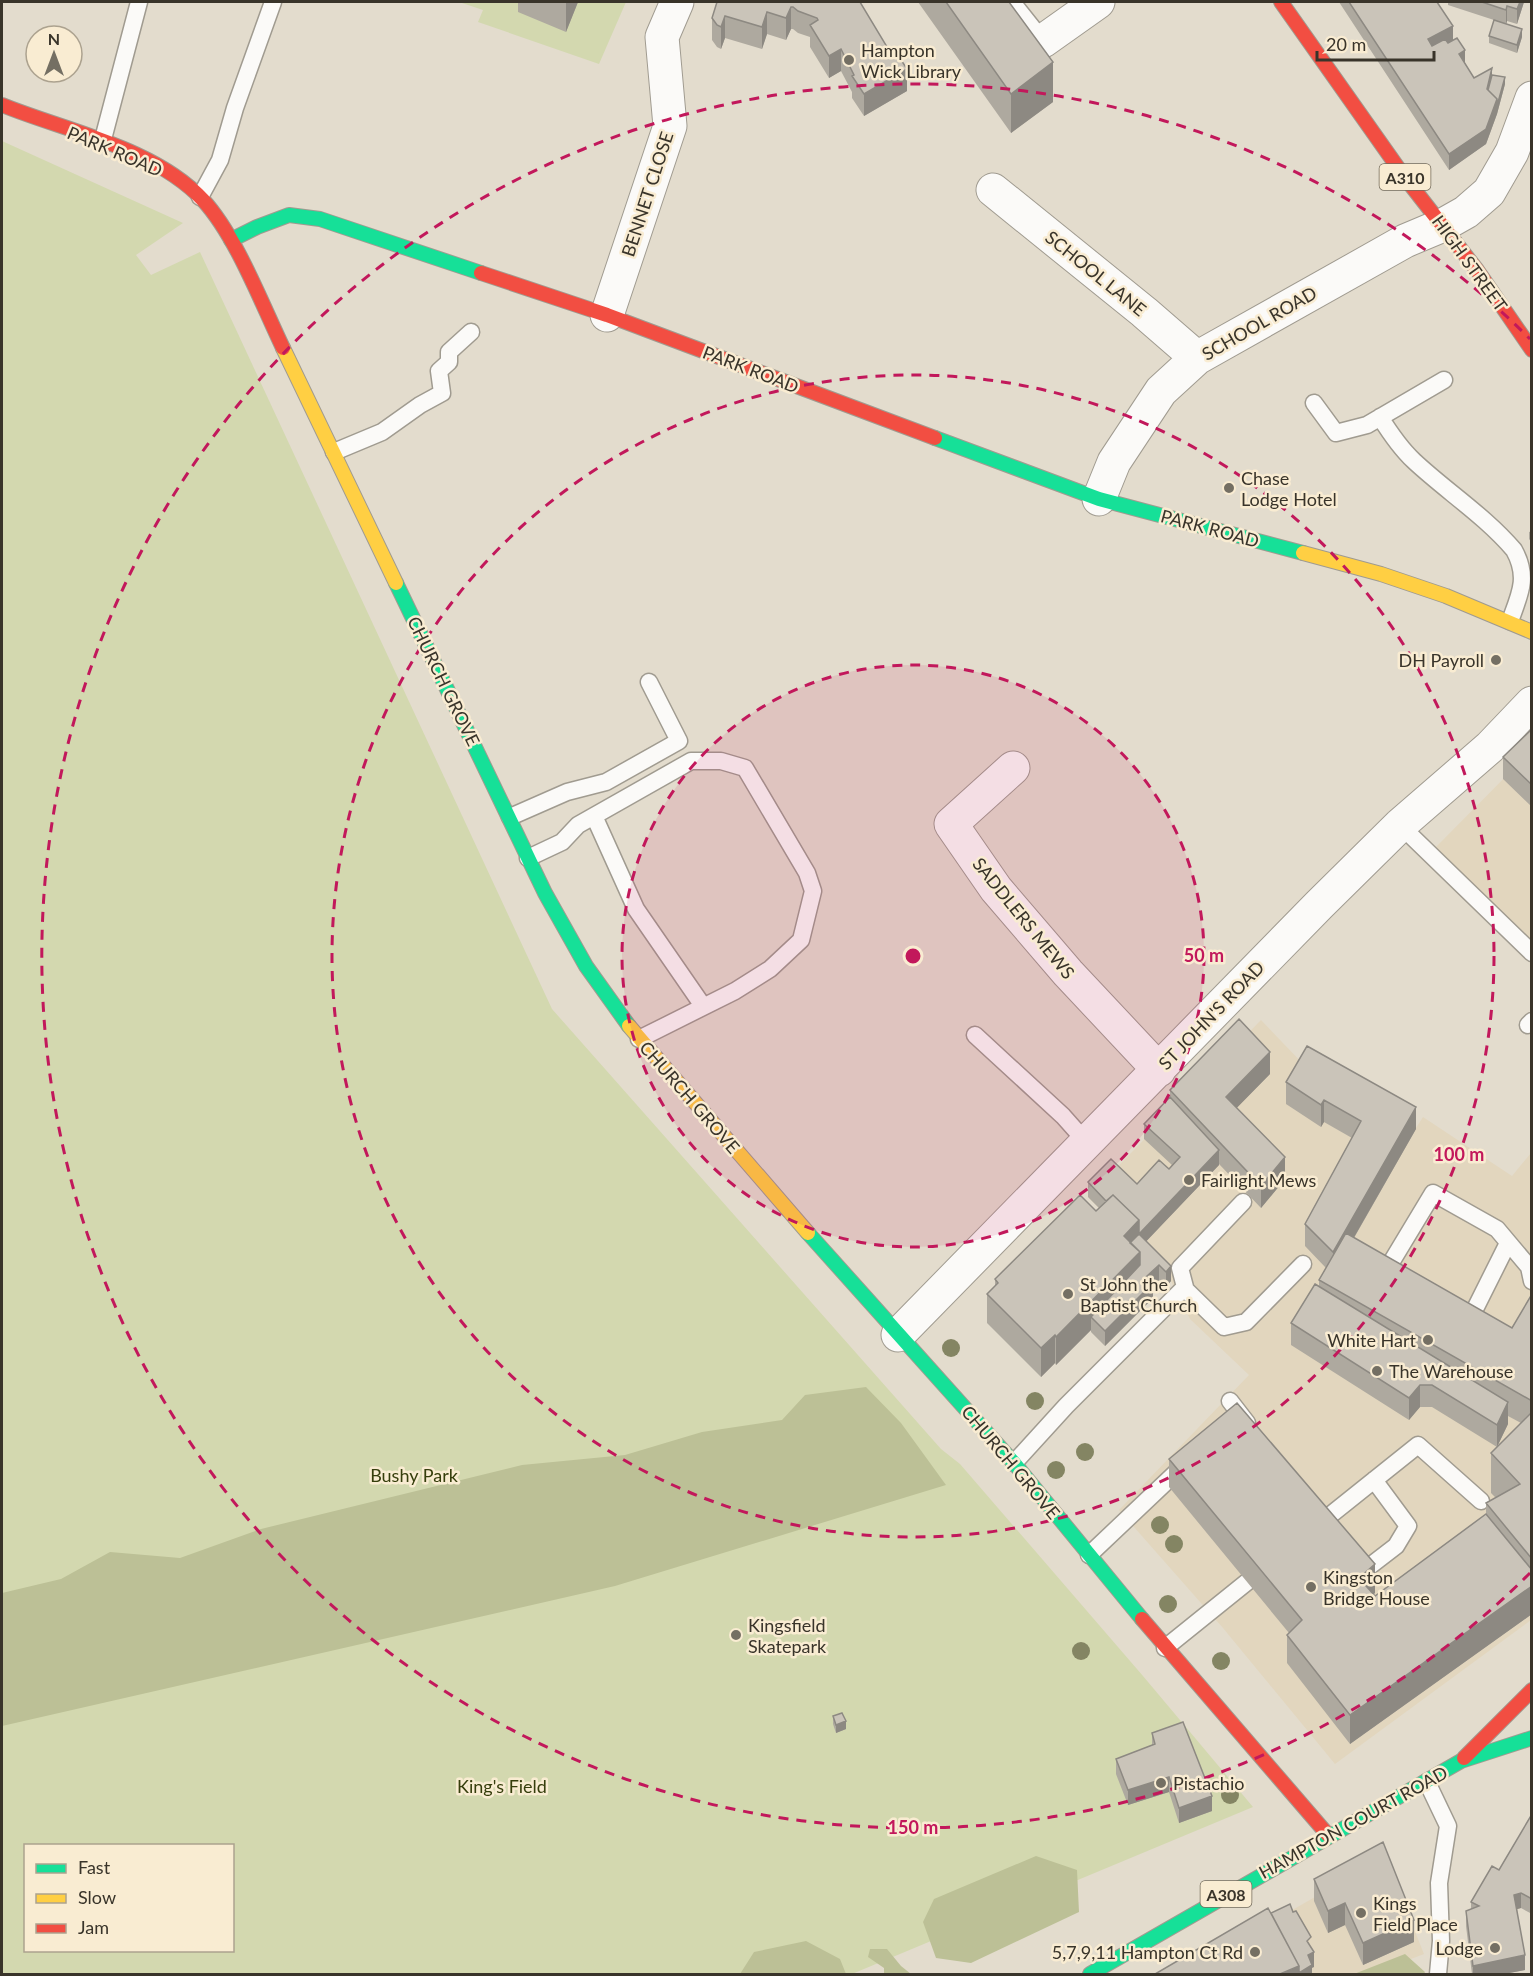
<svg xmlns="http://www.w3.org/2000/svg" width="1533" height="1976" font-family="Lato,sans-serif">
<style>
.built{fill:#e2d6be}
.green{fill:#d3d8af;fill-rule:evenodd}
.forest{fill:#bcc096}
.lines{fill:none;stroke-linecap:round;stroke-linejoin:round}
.lane-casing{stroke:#a09b90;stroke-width:19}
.street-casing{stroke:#a09b90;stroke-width:35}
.fast-casing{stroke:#a09b90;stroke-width:16}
.slow-casing{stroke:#a09b90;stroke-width:16}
.jam-casing{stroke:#a09b90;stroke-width:16}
.lane{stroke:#fbfaf8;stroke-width:16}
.street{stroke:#fbfaf8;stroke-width:33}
.fast{stroke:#16e098;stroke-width:14}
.slow{stroke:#ffcf43;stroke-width:14}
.jam{stroke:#f24e42;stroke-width:14}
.tree{fill:#848563}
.wall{fill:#aea99f}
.shaded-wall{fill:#8d8982}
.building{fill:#cac4b9;stroke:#8d8982;stroke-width:1.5}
.ring{fill:none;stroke:#c2185b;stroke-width:3;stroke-dasharray:10 8}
.poi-dot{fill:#746f63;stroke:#f9ecd2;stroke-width:2}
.labels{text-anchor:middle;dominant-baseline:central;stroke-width:5;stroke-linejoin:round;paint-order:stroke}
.shield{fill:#f9ecd2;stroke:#736b5c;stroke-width:1.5}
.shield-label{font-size:16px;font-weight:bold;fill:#39342a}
.poi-label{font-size:18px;fill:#39342a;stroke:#f9ecd2;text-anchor:start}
.street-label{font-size:18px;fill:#39342a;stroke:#f9ecd2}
.park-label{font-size:18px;fill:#363e0c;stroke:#f9ecd2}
.centre{fill:#c2185b;stroke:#f9ecd2;stroke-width:3}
.ring-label{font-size:18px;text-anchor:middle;font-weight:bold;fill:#c2185b;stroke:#f9ecd2;stroke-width:5;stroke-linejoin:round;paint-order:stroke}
</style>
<rect width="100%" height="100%" fill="#e3dccd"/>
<path class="built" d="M 1531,751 L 1531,944 L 1433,850 Z
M 1261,1020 L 1307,1068 L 1416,1128 L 1423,1117 L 1512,1176 L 1531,1153 L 1531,1620 L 1335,1764 L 1223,1628 L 1119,1510 L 1249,1375 L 1190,1319 L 1171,1281 L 1088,1197 Z
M 1385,1857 L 1424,1954 L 1372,1974 L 1180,1974 Z"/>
<path class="green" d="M 459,2 L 626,2 L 599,64 L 478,22 L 483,10 Z
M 2,141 L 183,223 L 136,255 L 151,275 L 200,252 L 552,1009 L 941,1449 L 960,1464 L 1143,1676 L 1253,1807 L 852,1974 L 2,1974 ZM 26,1846 L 232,1846 L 232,1950 L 26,1950 Z"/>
<path class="forest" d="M 866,1387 L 901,1423 L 946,1485 L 615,1586 L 2,1726 L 2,1593 L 61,1579 L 110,1552 L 180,1558 L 261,1529 L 522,1465 L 625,1455 L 702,1432 L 782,1420 L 805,1395 Z
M 1036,1856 L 1077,1870 L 1079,1912 L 971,1963 L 936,1958 L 923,1922 L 934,1899 Z
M 806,1941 L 840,1959 L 846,1974 L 740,1974 L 754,1952 Z
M 870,1949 L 887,1949 L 901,1966 L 911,1974 L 884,1974 L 884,1968 L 868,1957 Z
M 1405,1954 L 1425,1972 L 1424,1974 L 1354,1974 Z"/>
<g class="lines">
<defs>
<path id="lane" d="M 1012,2 L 1043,41
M 102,143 L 139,2
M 200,197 L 220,160 L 235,108 L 273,2
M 1314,403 L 1336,433 L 1367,425 L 1444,380
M 1380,417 C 1390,433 1400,448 1414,461 C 1446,491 1485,516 1514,550 C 1529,577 1520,594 1510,621
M 334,452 L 382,432 L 420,405 L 442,393 L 439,371 L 449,362 L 449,352 L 471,332
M 594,816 L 636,909 L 703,1006
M 510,817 L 567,792 L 606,782 L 679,741 L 649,682
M 1400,825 L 1532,953
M 528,858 L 562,842 L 578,825 L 691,761 L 721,761 L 745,768 L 807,873 L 813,891 L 801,940 L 770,969 L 735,991 L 639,1039
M 1528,1025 L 1532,1021
M 975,1035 L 1063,1116 L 1087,1143
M 1383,1276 L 1433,1193 L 1497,1229 L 1529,1267 L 1532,1281
M 1184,1288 L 1224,1327 L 1246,1322 L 1303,1264
M 1470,1319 L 1508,1243
M 1230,1401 L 1247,1423
M 1014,1463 L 1066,1406 L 1185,1287 L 1180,1268 L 1243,1202
M 1318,1525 L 1418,1445 L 1481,1501
M 1089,1555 L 1184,1465
M 1370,1566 L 1396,1546 L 1408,1526 L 1374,1480
M 1165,1648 L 1247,1582
M 1427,1782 L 1448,1826 L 1439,1883 L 1441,1941 L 1438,1974"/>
<path id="street" d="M 1043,41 L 1098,2
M 993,190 L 1144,312 L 1197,358
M 607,315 L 670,126 L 662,37 L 677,2
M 1099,499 L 1114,462 L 1161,391 L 1197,358 L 1405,241 L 1443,225 L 1466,212 L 1489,192 L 1512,152 L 1532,98
M 1013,768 L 951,824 L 996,889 L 1068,973 L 1159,1070
M 898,1335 L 1319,905 L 1400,825 L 1490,747 L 1532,703"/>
<path id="fast" d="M 231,240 L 257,227 L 289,215 L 320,219 L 481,273
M 935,438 L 1099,499 L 1303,553
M 396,583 L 545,893 L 586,966 L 629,1026
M 808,1233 L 1014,1463 L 1142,1619
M 1090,1974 L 1461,1761 L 1532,1738"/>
<path id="slow" d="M 283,348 L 396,583
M 1303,553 L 1381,574 L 1446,596 L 1532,632
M 629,1026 L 808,1233"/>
<path id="jam" d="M 1281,2 L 1406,179 L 1477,270 L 1532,350
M 2,105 C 66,131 155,148 203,200 C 236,236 261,302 283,348
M 481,273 L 607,315 L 935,438
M 1142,1619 L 1328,1835
M 1464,1758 L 1532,1690"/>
</defs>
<use href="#lane" class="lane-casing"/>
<use href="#street" class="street-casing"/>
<use href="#fast" class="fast-casing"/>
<use href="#slow" class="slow-casing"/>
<use href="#jam" class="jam-casing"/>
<use href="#lane" class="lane"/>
<use href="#street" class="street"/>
<use href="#fast" class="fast"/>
<use href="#slow" class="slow"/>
<use href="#jam" class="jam"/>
</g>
<g class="tree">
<circle cx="951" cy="1348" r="9"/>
<circle cx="1035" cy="1401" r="9"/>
<circle cx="1085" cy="1452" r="9"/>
<circle cx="1056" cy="1470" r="9"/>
<circle cx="1160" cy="1525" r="9"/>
<circle cx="1174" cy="1544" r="9"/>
<circle cx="1168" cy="1604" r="9"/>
<circle cx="1081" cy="1651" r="9"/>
<circle cx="1221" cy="1661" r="9"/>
<circle cx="1230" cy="1795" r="9"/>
</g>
<path class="wall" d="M 518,2 L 578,2 L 566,32 L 518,12 Z
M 717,2 L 860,2 L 907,91 L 864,116 L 852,98 L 852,92 L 841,71 L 829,78 L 810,47 L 810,37 L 798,33 L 793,29 L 791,29 L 786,40 L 767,34 L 762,49 L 725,38 L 721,49 L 717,47 L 712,40 L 712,18 Z
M 918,2 L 1009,2 L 1053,102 L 1011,133 Z
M 1339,2 L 1437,2 L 1453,40 L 1465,63 L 1474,78 L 1492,75 L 1505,84 L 1497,114 L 1486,144 L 1449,170 Z
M 1448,2 L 1524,2 L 1517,24 L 1507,21 L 1506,24 L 1522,37 L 1517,53 L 1489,43 L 1489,36 L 1494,20 L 1448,5 Z
M 1532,531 L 1532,543 L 1529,539 L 1529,532 Z
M 1532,729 L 1532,807 L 1503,779 L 1503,757 Z
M 1270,1074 L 1236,1108 L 1285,1179 L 1261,1208 L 1219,1164 L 1219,1165 L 1146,1241 L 1171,1266 L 1171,1281 L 1166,1287 L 1159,1280 L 1153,1286 L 1153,1298 L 1105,1346 L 1091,1332 L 1091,1330 L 1056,1365 L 1055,1363 L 1041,1377 L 987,1323 L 987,1294 L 995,1287 L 995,1279 L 1099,1208 L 1088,1197 L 1088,1182 L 1137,1184 L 1169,1169 L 1172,1165 L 1144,1139 L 1144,1124 L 1170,1097 L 1170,1090 Z
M 1286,1082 L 1416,1129 L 1354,1238 L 1512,1328 L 1532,1294 L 1532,1614 L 1350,1744 L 1287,1663 L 1287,1635 L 1289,1633 L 1169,1487 L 1169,1459 L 1375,1593 L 1373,1594 L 1375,1596 L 1486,1514 L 1486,1503 L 1496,1498 L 1491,1493 L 1491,1453 L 1521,1423 L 1508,1416 L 1508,1424 L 1497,1447 L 1432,1407 L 1420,1407 L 1409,1420 L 1291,1345 L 1291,1323 L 1319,1287 L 1319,1280 L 1326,1268 L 1305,1246 L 1305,1224 L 1352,1138 L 1324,1122 L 1321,1127 L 1286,1104 Z
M 833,1716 L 846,1729 L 836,1733 L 833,1724 Z
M 1152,1733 L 1212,1811 L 1179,1823 L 1169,1792 L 1128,1805 L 1116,1774 L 1116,1759 L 1152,1745 Z
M 1532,1814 L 1532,1914 L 1521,1908 L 1517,1909 L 1525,1970 L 1504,1974 L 1472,1974 L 1466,1926 L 1466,1911 L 1471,1909 L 1471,1902 L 1499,1870 Z
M 1314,1879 L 1414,1942 L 1363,1965 L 1345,1925 L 1328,1933 L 1314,1901 Z"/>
<path class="shaded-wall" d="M 566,2 L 578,2 L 566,32 Z
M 1520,2 L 1524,2 L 1517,24 L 1517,9 Z
M 1507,6 L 1507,21 L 1506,25 L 1506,10 Z
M 791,7 L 791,29 L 786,40 L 786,18 Z
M 767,12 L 767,34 L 762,49 L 762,27 Z
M 725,16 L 725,38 L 721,49 L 721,27 Z
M 1453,26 L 1453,41 L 1428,54 L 1428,39 Z
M 1522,29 L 1522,37 L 1517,53 L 1517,45 Z
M 841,49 L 841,71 L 829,78 L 829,56 Z
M 1465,50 L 1465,65 L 1459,54 Z
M 1053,62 L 1053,102 L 1011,133 L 1011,94 Z
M 1492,68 L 1492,83 L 1488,97 L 1487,89 Z
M 907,69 L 907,91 L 864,116 L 864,94 Z
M 1505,77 L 1505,84 L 1497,114 L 1486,144 L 1449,170 L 1449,154 Z
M 1270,1052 L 1270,1074 L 1226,1119 L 1226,1097 Z
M 1324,1100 L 1324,1122 L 1321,1127 L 1321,1105 Z
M 1416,1107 L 1416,1129 L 1333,1274 L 1333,1252 Z
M 1219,1150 L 1219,1165 L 1139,1249 L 1139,1234 Z
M 1285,1157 L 1285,1179 L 1261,1208 L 1261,1186 Z
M 1139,1220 L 1139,1249 L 1131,1257 L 1124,1236 Z
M 1140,1252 L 1140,1280 L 1091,1317 L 1091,1330 L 1056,1365 L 1056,1337 Z
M 1159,1265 L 1159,1280 L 1153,1286 L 1153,1298 L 1105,1346 L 1105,1331 L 1146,1277 Z
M 1171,1266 L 1171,1281 L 1166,1287 L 1166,1272 Z
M 1055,1335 L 1055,1363 L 1041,1377 L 1041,1348 Z
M 1420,1385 L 1420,1407 L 1409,1420 L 1409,1398 Z
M 1508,1402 L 1508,1424 L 1497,1447 L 1497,1425 Z
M 1375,1564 L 1375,1593 L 1359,1606 L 1359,1578 Z
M 1532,1586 L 1532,1614 L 1350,1744 L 1350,1715 Z
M 846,1721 L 846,1729 L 836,1733 L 836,1725 Z
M 1169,1777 L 1169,1792 L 1128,1805 L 1128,1790 Z
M 1212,1796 L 1212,1811 L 1179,1823 L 1179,1808 Z
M 1521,1893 L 1521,1908 L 1514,1910 L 1514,1895 Z
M 1345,1903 L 1345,1925 L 1328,1933 L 1328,1911 Z
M 1414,1920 L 1414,1942 L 1363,1965 L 1363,1943 Z
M 1314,1952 L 1314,1967 L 1312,1968 L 1312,1974 L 1280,1974 L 1299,1966 L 1308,1955 Z
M 1525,1955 L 1525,1970 L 1504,1974 L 1473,1974 L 1473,1966 Z"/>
<path class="building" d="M 717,2 L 860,2 L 890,52 L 894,49 L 907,69 L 864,94 L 852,76 L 854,75 L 841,49 L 829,56 L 810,25 L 818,20 L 817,18 L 798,11 L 793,7 L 791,7 L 786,18 L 767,12 L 762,27 L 725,16 L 721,27 L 717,25 L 712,18 Z
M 946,2 L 1009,2 L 1053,62 L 1011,94 Z
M 1349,2 L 1437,2 L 1453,26 L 1428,39 L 1432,46 L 1445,39 L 1448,43 L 1457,38 L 1465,50 L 1459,54 L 1474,78 L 1492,68 L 1487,89 L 1497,99 L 1486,129 L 1449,154 Z
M 1482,2 L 1520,2 L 1517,9 L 1507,6 L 1506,10 Z
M 1494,20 L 1522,29 L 1517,45 L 1489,36 Z
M 1492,75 L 1505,77 L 1497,106 L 1497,99 L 1488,90 Z
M 1532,729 L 1532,785 L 1503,757 Z
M 1239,1019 L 1270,1052 L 1226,1097 L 1285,1157 L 1261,1186 L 1170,1090 Z
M 1307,1046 L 1416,1107 L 1333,1252 L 1305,1224 L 1361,1121 L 1324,1100 L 1321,1105 L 1286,1082 Z
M 1170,1097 L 1219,1150 L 1139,1234 L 1139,1220 L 1113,1195 L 1106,1201 L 1088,1182 L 1111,1159 L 1137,1184 L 1159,1160 L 1169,1169 L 1180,1157 L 1144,1124 Z
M 1080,1195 L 1096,1211 L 1113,1195 L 1139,1220 L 1124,1236 L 1140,1252 L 1056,1337 L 1055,1335 L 1041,1348 L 987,1294 L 998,1283 L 995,1279 Z
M 1346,1233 L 1512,1328 L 1532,1294 L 1532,1401 L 1319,1280 Z
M 1139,1234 L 1171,1266 L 1166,1272 L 1159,1265 L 1146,1277 L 1153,1283 L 1105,1331 L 1091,1317 L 1140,1265 L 1140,1252 L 1130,1243 Z
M 1315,1284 L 1508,1402 L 1497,1425 L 1432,1385 L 1420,1385 L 1409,1398 L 1291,1323 Z
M 1237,1403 L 1375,1564 L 1359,1578 L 1375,1596 L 1486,1514 L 1532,1570 L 1532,1586 L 1350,1715 L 1287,1635 L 1302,1620 L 1169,1459 Z
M 1532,1412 L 1532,1559 L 1486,1503 L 1520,1484 L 1491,1453 Z
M 842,1713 L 846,1721 L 836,1725 L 833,1716 Z
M 1183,1722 L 1212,1796 L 1179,1808 L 1169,1777 L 1128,1790 L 1116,1759 L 1155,1744 L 1152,1733 Z
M 1532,1814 L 1532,1899 L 1521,1893 L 1514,1895 L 1525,1955 L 1473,1966 L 1466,1911 L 1479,1906 L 1471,1902 L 1492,1866 L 1499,1870 Z
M 1383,1842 L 1414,1920 L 1363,1943 L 1345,1903 L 1328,1911 L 1314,1879 Z
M 1290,1904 L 1293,1912 L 1296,1911 L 1311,1937 L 1307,1941 L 1314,1952 L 1308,1955 L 1312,1965 L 1299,1973 L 1299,1966 L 1271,1913 Z
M 1268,1908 L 1299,1966 L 1280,1974 L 1155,1974 Z"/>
<circle cx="913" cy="956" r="291" fill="#c2185b" fill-opacity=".12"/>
<g class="ring">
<circle cx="913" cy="956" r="291"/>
<circle cx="913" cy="956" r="581"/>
<path d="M1530 1573A872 872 0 1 1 1530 339"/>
</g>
<g class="poi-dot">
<circle cx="849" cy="60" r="6"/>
<circle cx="1229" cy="488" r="6"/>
<circle cx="1496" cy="660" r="6"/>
<circle cx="1189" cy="1180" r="6"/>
<circle cx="1068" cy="1294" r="6"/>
<circle cx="1428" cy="1340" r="6"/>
<circle cx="1377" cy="1371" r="6"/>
<circle cx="1311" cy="1587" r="6"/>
<circle cx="736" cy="1635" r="6"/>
<circle cx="1161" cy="1783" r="6"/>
<circle cx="1361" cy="1913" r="6"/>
<circle cx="1495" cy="1948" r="6"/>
<circle cx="1255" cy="1952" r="6"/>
</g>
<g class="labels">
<g class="shield">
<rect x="1379.5" y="164" width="51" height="26" rx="4.5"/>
<rect x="1200.5" y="1881" width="51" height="26" rx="4.5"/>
</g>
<g class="shield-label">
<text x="1405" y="177">A310</text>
<text x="1226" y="1894">A308</text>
</g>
<g class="poi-label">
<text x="861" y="50">Hampton<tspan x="861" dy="21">Wick Library</tspan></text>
<text x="1241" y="478">Chase<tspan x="1241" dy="21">Lodge Hotel</tspan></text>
<text x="1484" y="660" text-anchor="end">DH Payroll</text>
<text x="1201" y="1180">Fairlight Mews</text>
<text x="1080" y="1284">St John the<tspan x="1080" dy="21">Baptist Church</tspan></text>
<text x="1416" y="1340" text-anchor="end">White Hart</text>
<text x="1389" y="1371">The Warehouse</text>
<text x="1323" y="1577">Kingston<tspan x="1323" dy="21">Bridge House</tspan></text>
<text x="748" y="1625">Kingsfield<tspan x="748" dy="21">Skatepark</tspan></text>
<text x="1173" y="1783">Pistachio</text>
<text x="1373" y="1903">Kings<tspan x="1373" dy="21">Field Place</tspan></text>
<text x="1483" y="1948" text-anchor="end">Lodge</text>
<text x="1243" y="1952" text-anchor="end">5,7,9,11 Hampton Ct Rd</text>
</g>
<g class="street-label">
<text transform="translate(115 151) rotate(23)">PARK ROAD</text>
<text transform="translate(647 194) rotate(-72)">BENNET CLOSE</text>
<text transform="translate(1470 263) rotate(54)">HIGH STREET</text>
<text transform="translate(1096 273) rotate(39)">SCHOOL LANE</text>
<text transform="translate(1259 323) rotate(-30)">SCHOOL ROAD</text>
<text transform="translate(751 369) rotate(21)">PARK ROAD</text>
<text transform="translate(1210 528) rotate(15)">PARK ROAD</text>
<text transform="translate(444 681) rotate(64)">CHURCH GROVE</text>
<text transform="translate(1024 918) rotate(51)">SADDLERS MEWS</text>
<text transform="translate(1211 1015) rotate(-46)">ST JOHN'S ROAD</text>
<text transform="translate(690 1097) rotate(49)">CHURCH GROVE</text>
<text transform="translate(1011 1462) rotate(50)">CHURCH GROVE</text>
<text transform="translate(1353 1822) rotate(-29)">HAMPTON COURT ROAD</text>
</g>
<g class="park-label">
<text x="414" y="1475">Bushy Park</text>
<text x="502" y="1786">King's Field</text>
</g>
</g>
<circle cx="913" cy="956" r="9" class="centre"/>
<g class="ring-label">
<text x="1204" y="962">50 m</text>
<text x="1459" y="1161">100 m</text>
<text x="913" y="1834">150 m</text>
</g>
<rect width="1533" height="1976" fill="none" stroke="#39342a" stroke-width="6"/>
<rect x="24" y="1844" width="210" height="108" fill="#f9ecd2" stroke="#aca28f" stroke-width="1.5"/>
<rect x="36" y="1864" width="30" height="9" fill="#16e098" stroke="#aca28f" stroke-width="1.5"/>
<text x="78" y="1874" font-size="18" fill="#39342a">Fast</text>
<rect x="36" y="1894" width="30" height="9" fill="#ffcf43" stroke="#aca28f" stroke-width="1.5"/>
<text x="78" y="1904" font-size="18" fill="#39342a">Slow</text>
<rect x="36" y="1924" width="30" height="9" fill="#f24e42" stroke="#aca28f" stroke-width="1.5"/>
<text x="78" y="1934" font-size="18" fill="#39342a">Jam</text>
<g transform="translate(54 54)"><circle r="28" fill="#f9ecd2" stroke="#aca28f" stroke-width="1.5"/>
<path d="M0-4.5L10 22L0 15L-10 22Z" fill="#746f63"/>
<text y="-9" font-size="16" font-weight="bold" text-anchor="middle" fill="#39342a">N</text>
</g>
<path d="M1317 51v9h117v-9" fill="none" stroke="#39342a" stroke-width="3"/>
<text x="1326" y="51" font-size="18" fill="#39342a" stroke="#f9ecd2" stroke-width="4.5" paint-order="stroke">20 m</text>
</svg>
